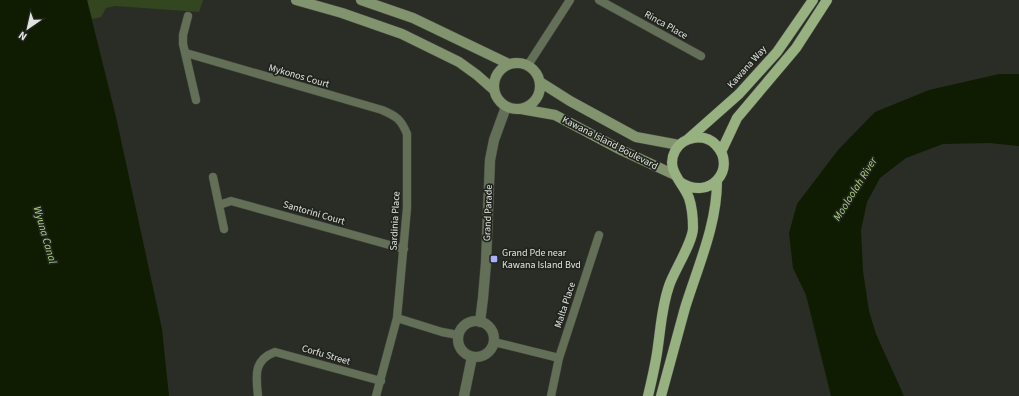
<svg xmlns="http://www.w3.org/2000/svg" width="1019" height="396" font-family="'Source Sans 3',sans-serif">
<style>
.green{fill:#33461f}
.water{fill:#0f1c01}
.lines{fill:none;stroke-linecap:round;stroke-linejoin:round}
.minor-casing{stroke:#474a43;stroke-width:9}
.tertiary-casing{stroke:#474a43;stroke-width:11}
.secondary-casing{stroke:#474a43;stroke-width:11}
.primary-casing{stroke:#474a43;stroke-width:11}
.minor{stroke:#636f57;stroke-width:8}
.tertiary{stroke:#636f57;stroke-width:10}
.secondary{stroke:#81946e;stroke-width:10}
.primary{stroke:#98b180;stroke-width:10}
.poi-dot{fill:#aab0fc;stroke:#20241d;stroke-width:1.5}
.labels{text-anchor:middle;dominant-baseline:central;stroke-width:3.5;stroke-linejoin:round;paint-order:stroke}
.street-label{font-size:10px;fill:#e0e3de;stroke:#20241d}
.poi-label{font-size:10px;fill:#e0e3de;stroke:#20241d;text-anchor:start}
.water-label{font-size:11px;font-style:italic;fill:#abd481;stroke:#20241d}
</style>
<rect width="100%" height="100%" fill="#2a2d26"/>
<path class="green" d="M 87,0 L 203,0 L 199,12 L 115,6 L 106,8 L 101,17 L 92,19 Z"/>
<path class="water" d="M 0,0 L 87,0 L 116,117 L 162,329 L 169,396 L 0,396 Z
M 999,74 L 1019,74 L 1019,146 L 989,143 L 943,144 L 906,158 L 880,178 L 867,202 L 861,230 L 863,271 L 869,311 L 876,334 L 904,396 L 831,396 L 806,295 L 793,268 L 789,233 L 797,204 L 838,150 L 875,112 L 929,90 Z"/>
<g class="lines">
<defs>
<path id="minor" d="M 599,0 L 701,56
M 188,16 L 183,35 L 183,44 L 196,100
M 186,53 L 382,110 C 396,116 401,119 407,134 L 407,208 L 397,318
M 528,65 L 570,0
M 213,177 L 224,229
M 219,205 L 231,201 L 404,249
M 494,342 L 559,358
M 258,396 C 256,376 253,360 275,352 L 381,381
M 376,396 L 397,318 L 442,332 L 458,335
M 551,396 L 559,358 L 599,235"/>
<path id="tertiary" d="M458 339a18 18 0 1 1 36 0a18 18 0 1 1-36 0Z
M 480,322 L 483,298 L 486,263 L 490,160 L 494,140 L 506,107
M 464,396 L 472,357"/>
<path id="secondary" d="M 296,0 L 342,13 L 402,34 L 459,62 L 477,75 L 494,90
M 361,0 L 413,18 L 509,64
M494 86a23 23 0 1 1 46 0a23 23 0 1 1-46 0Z
M 540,82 L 570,101 L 636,137 L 679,145
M 521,109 L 555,115 L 621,150 L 675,175"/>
<path id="primary" d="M 687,140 L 739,94 L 777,52 L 813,0
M 721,152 L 737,118 L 796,48 L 827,0
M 648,396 C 652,379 656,363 658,346 C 661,325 662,306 669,286 C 674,271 693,242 693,228 C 693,218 692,207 689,198 C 683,182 665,170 675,151 C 683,136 705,133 716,145 C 738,168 710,202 680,182
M 661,396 C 669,367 677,337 685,308 C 698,266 717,225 717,181"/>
</defs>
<use href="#minor" class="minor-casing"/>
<use href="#tertiary" class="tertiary-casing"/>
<use href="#secondary" class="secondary-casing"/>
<use href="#primary" class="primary-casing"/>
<use href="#minor" class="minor"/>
<use href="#tertiary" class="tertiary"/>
<use href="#secondary" class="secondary"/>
<use href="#primary" class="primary"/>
</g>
<rect class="poi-dot" x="490" y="255" width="8" height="8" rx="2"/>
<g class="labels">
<g class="street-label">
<text transform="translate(666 25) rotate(29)">Rinca Place</text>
<text transform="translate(747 67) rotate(-48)">Kawana Way</text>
<text transform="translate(299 76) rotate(16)">Mykonos Court</text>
<text transform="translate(610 143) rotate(27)">Kawana Island Boulevard</text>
<text transform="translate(314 213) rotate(16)">Santorini Court</text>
<text transform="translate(488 213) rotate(-88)">Grand Parade</text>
<text transform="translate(395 221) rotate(-87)">Sardinia Place</text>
<text transform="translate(565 305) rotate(-72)">Malta Place</text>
<text transform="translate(326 355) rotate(16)">Corfu Street</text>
</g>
<g class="poi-label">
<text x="502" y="253">Grand Pde near<tspan x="502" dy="12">Kawana Island Bvd</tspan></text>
</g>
<g class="water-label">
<text transform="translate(855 189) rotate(-58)">Mooloolah River</text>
<text transform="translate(45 235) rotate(74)">Wyuna Canal</text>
</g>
</g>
<g transform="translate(28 28) rotate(214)" stroke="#20241d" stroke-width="3" paint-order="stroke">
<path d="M0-3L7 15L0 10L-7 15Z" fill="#e0e3de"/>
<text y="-6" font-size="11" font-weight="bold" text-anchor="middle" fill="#e0e3de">N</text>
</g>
</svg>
